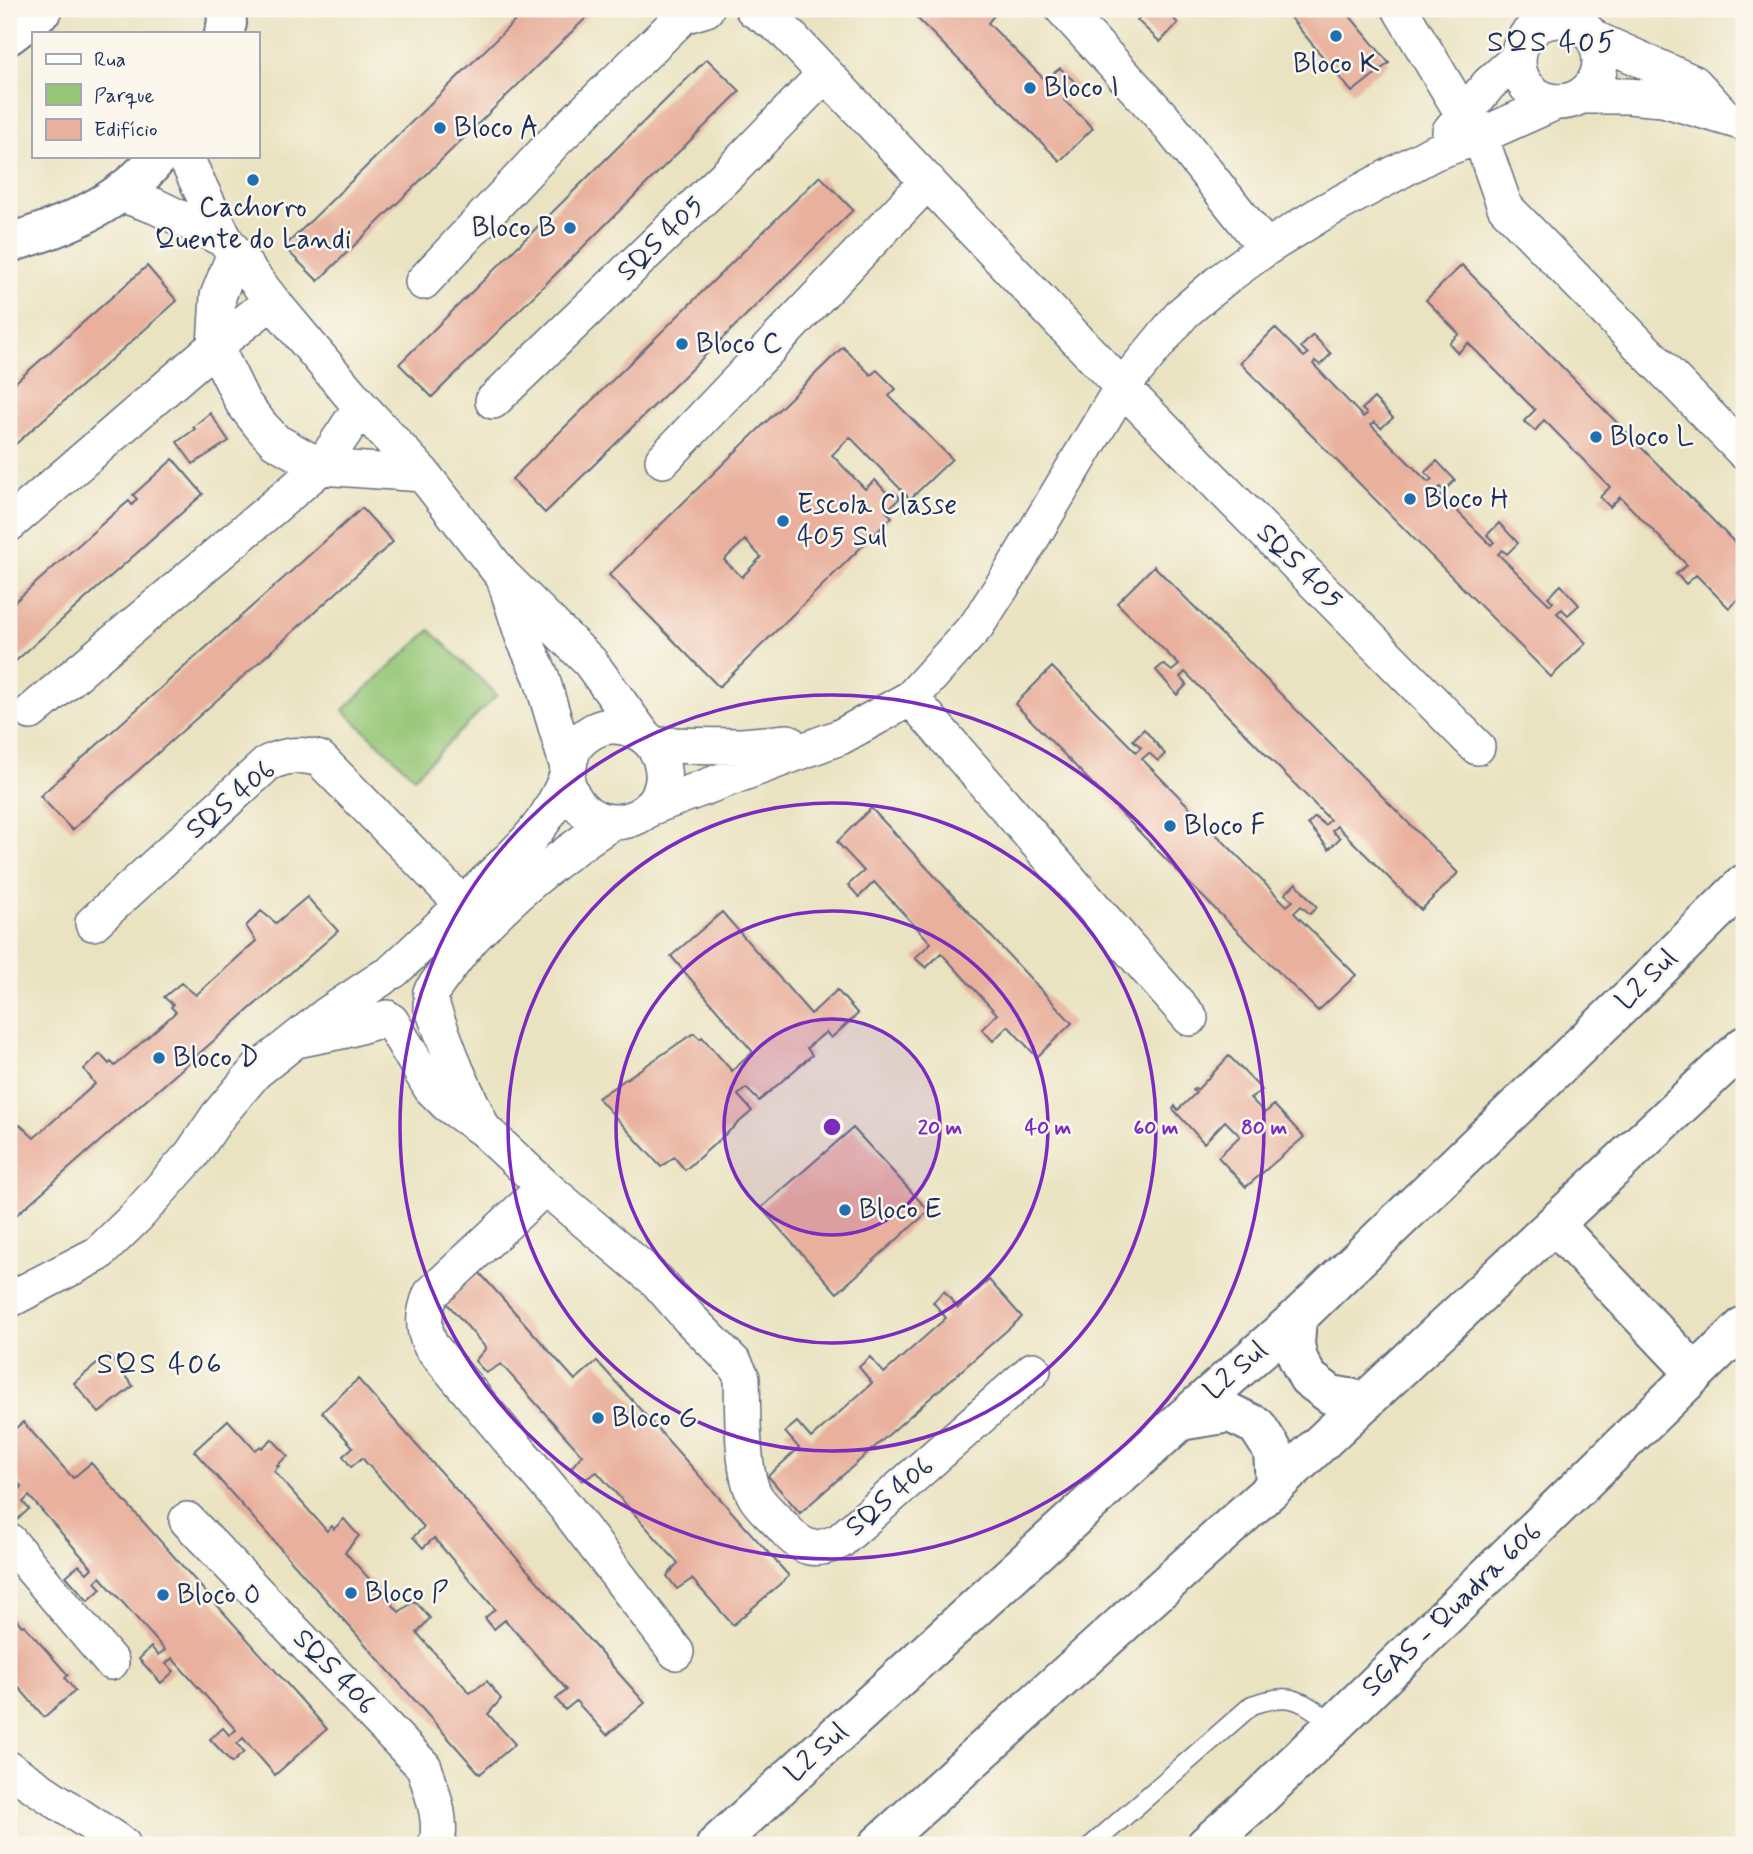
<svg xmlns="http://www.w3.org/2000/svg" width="1753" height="1854" font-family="Mynerve,sans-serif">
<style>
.green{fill:#94c676;stroke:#587a6a;stroke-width:2}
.building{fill:#e9b09d;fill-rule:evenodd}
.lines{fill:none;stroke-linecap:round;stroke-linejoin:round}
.lane-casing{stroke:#636e81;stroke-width:21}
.street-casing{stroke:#636e81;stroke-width:38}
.secondary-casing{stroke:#636e81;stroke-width:42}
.primary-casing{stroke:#636e81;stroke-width:42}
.lane{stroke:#fff;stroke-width:18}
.street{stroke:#fff;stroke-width:35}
.secondary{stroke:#fff;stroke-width:38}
.primary{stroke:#fff;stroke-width:38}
.ring{fill:none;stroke:#7b2cbf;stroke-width:3.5}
.poi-dot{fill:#1f6fb2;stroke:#fbf7ec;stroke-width:2.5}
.labels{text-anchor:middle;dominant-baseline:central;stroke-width:5;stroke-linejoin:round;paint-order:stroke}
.poi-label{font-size:28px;fill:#1b2f5e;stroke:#fbf7ec;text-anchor:start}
.street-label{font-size:28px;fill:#1b2f5e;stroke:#fbf7ec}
.neighbourhood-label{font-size:30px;letter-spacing:2px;fill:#1b2f5e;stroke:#fbf7ec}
.centre{fill:#7b2cbf;stroke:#fbf7ec;stroke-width:3.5}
.ring-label{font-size:21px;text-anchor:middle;font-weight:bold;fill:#7b2cbf;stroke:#fbf7ec;stroke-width:5;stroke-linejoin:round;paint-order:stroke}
</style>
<rect width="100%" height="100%" fill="#fbf7ec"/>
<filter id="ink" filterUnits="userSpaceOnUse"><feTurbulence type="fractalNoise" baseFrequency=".0143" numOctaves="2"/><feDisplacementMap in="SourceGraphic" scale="14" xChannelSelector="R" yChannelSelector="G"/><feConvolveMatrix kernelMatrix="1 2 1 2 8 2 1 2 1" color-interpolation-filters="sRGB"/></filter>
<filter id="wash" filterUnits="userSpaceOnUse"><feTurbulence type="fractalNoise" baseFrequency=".00686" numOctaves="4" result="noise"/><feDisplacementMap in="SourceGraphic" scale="28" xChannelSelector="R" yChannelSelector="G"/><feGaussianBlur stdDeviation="1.57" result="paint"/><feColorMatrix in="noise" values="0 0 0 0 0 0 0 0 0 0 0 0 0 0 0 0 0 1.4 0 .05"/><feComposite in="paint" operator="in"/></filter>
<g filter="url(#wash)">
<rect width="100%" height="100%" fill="#eae3c1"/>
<path class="green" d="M 430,630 L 497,695 L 414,777 L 343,710 Z"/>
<g id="blocks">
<path class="building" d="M 527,9 L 595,9 L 318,281 L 284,247 Z
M 908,9 L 999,9 L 988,23 L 1045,80 L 1060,68 L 1077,84 L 1067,93 L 1070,94 L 1064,100 L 1093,128 L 1060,161 Z
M 1149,9 L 1164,9 L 1178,23 L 1160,42 L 1137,20 Z
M 1283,9 L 1344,9 L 1389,63 L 1352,92 Z
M 707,59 L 740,91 L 432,397 L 399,364 Z
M 820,176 L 853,210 L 545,513 L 512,479 Z
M 1462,265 L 1744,552 L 1744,593 L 1729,608 L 1696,575 L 1686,584 L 1676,574 L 1687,565 L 1620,497 L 1610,507 L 1600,497 L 1610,487 L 1544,420 L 1535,431 L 1524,421 L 1535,410 L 1468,343 L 1458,353 L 1449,343 L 1459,334 L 1426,300 Z
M 147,266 L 177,301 L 9,450 L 9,388 Z
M 1275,328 L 1304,357 L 1308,354 L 1301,347 L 1313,335 L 1331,354 L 1320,365 L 1315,361 L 1313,364 L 1363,417 L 1367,414 L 1362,409 L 1374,398 L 1393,418 L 1381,428 L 1374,422 L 1371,425 L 1428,482 L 1432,479 L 1425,472 L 1437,461 L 1455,480 L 1444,491 L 1440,487 L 1436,490 L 1491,545 L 1494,542 L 1487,535 L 1499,523 L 1518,543 L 1507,554 L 1502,550 L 1498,554 L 1550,605 L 1553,602 L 1548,597 L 1561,585 L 1579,605 L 1568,615 L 1562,609 L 1557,613 L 1586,643 L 1551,677 L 1240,363 Z
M 843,347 L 871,375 L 877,370 L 896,389 L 889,396 L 952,459 L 910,499 L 850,437 L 832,455 L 865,489 L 875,480 L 890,496 L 894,492 L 900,498 L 886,511 L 892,517 L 719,687 L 609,575 ZM 745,540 L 761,557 L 742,577 L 724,560 Z
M 210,413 L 229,441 L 193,464 L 177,442 L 195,429 L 193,427 Z
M 173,459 L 203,494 L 9,667 L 9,607 L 111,516 L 129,501 L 132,505 L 137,499 L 133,495 Z
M 362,508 L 393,542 L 72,830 L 40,796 Z
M 1154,566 L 1458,873 L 1421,910 L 1337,826 L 1332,831 L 1340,838 L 1329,849 L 1308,824 L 1315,817 L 1325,825 L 1330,820 L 1185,672 L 1180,677 L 1187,684 L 1177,695 L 1156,670 L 1163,664 L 1172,671 L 1179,665 L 1117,603 Z
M 1052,667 L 1136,752 L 1141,747 L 1133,740 L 1144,729 L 1165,754 L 1158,761 L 1149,753 L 1142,759 L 1287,906 L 1293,901 L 1285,894 L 1296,883 L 1317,907 L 1310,914 L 1301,906 L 1294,913 L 1356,975 L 1318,1011 L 1193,887 L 1015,704 Z
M 871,808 L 1072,1023 L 1037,1057 L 1008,1026 L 993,1041 L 982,1029 L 997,1014 L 941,953 L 926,968 L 915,958 L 931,943 L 874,882 L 859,897 L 848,885 L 864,871 L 837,842 Z
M 307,897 L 338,931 L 14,1217 L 9,1211 L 9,1161 L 14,1156 L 10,1150 L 11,1149 L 9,1146 L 9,1136 L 20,1125 L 34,1138 L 95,1084 L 84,1069 L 100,1054 L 109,1064 L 111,1062 L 115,1066 L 176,1012 L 171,1007 L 173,1005 L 164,997 L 181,983 L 196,995 L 256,941 L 246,926 L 261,911 L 276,923 Z
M 722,912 L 811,1014 L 837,990 L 858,1014 L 831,1038 L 826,1032 L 807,1048 L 812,1055 L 759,1101 L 746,1088 L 738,1095 L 752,1111 L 685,1170 L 674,1157 L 661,1167 L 598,1098 L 694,1033 L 700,1039 L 702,1037 L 732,1071 L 753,1052 L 671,956 Z
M 1229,1056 L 1262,1090 L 1250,1098 L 1265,1113 L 1274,1105 L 1304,1137 L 1246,1187 L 1218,1157 L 1240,1136 L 1225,1121 L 1204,1143 L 1173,1109 L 1175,1106 L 1178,1110 L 1196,1093 L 1193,1090 L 1195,1088 L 1197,1090 Z
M 853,1128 L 929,1211 L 837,1293 L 761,1208 Z
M 479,1272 L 575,1380 L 597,1361 L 789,1576 L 733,1625 L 692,1579 L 677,1589 L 667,1576 L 678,1563 L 597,1472 L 582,1481 L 571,1468 L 582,1455 L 501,1364 L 486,1373 L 475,1361 L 486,1348 L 446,1302 Z
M 989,1280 L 1022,1317 L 800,1513 L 768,1476 L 799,1448 L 785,1432 L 797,1422 L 811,1438 L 872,1383 L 859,1367 L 870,1357 L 884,1373 L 946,1318 L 933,1302 L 944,1291 L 958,1308 Z
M 108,1355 L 133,1386 L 99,1413 L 74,1383 Z
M 358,1379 L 645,1703 L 607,1735 L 576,1701 L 565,1710 L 556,1699 L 567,1690 L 505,1620 L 494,1629 L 485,1618 L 495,1609 L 434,1538 L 423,1548 L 413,1537 L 424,1527 L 362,1458 L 351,1467 L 343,1456 L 353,1447 L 322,1412 Z
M 228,1420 L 255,1450 L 261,1446 L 262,1448 L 272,1439 L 288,1456 L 277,1465 L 279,1466 L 274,1471 L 327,1531 L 332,1526 L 334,1529 L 344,1519 L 359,1536 L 345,1552 L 399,1612 L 415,1601 L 430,1618 L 417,1633 L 470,1693 L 487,1681 L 501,1699 L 488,1714 L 515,1744 L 480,1774 L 194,1451 Z
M 23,1422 L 73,1478 L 91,1463 L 327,1729 L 275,1775 L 243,1738 L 237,1744 L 244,1752 L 232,1763 L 210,1739 L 223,1728 L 229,1735 L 236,1730 L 172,1658 L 166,1664 L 174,1671 L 161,1683 L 139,1659 L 151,1647 L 158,1655 L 165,1650 L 100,1577 L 95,1582 L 101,1589 L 88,1601 L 66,1576 L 79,1565 L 87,1573 L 92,1568 L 29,1496 L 23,1502 L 29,1509 L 17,1520 L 9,1511 L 9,1486 L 15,1493 L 22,1487 L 9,1473 L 9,1434 Z
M 9,1611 L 22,1626 L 24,1625 L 68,1675 L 65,1678 L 75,1691 L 44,1717 L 9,1676 Z"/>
</g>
</g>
<g filter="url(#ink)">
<use href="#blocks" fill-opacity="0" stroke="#636e81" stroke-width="2"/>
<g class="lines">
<defs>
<path id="lane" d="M 1092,1845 L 1252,1705 C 1295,1690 1299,1701 1335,1724"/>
<path id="street" d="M 753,9 L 782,28 L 1122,387 L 1477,747
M 1063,9 L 1163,118 L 1266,248
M 1400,9 L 1463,114 L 1480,136 L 1505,207 L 1744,452
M1518 61a41 41 0 1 1 82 0a41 41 0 1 1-82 0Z
M 1595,39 L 1694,83 L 1725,117
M 1581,96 L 1628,96 L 1663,99 L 1744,123
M 1450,131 L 1489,84 L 1518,58
M 185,156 L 225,240 L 272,301 L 361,407 L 423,474 L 502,575 L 590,662 L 643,735
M 118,193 L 155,206 L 225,240
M 235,253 L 218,296 L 215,346 L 243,403 L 262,427 L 275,441 L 321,467 L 423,474
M 423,282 L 554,142 L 683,16 L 706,9
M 493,401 L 732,170 L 825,74
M 663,460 L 928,181
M 9,524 L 215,346 L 272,301
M 505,581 L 523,637 L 541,676 L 567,764
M 911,698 L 1190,1018
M 31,712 L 321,467 L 361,407
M 654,745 L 742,746 L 788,742
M 649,808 L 840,737 L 911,698 L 977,625 L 1012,571 L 1122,387 L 1183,313 L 1222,280 L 1266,248 L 1322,213 L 1433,153 L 1480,136 L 1556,102
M 93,923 L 268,763 C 287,755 299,753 320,759 L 484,926
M 393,971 C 426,941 457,910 489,879 C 511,857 537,835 552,807 C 557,798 563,788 566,778 C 572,758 568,747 590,733 C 614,717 650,730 660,758 C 682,818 586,856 566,778
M 431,992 C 445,973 459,953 474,936 C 515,892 561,855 611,823
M 431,1004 L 456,1070 L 482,1127
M 391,1021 L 431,1088 L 447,1104 L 484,1130 L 545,1187 L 657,1281 L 690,1319 L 735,1364 L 742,1378 C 743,1407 741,1472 755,1496 C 761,1507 775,1518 784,1528 C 802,1549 814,1553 840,1541 L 1033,1370
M 301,1039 L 346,1030 L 387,1018
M 545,1187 L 431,1294 C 423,1314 422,1328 431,1346 L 565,1506 L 676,1652
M 9,1300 L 98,1254 L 136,1217 L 192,1154 L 218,1116 L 255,1072 L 328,1014 L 382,978
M 187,1520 L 424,1767 C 431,1790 444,1821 436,1845
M 9,1541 L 111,1662
M 9,1769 L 123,1845"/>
<path id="secondary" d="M 224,33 L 227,23 L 226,9
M 9,35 L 43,9
M 9,243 C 64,227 122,203 159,156
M 1555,1225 L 1695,1373
M 1206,1845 L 1259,1798 L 1744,1326"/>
<path id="primary" d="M 1297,1318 L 1295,1344 L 1298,1359 L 1308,1378 L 1331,1395 L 1366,1401
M 1180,1421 L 1230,1413 L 1257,1426 L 1273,1451 L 1275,1486
M 716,1845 L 1179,1422 L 1297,1318 L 1640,988 L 1744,884
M 878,1845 L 1275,1486 L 1744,1046"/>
</defs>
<use href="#lane" class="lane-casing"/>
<use href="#street" class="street-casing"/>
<use href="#secondary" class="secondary-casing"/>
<use href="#primary" class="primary-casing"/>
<use href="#lane" class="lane"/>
<use href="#street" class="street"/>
<use href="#secondary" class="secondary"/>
<use href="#primary" class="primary"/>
</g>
</g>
<circle cx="832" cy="1127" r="108" fill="#7b2cbf" fill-opacity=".12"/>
<g class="ring">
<circle cx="832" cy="1127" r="108"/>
<circle cx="832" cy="1127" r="216"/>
<circle cx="832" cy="1127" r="324"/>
<circle cx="832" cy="1127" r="432"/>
</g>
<g class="poi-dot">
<circle cx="1336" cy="36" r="7"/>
<circle cx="1030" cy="88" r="7"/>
<circle cx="440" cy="128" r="7"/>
<circle cx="253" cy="180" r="7"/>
<circle cx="570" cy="228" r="7"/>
<circle cx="682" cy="344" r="7"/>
<circle cx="1596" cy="437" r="7"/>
<circle cx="1410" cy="499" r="7"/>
<circle cx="783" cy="521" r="7"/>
<circle cx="1170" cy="826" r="7"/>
<circle cx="159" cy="1058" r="7"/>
<circle cx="845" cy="1210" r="7"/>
<circle cx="598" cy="1418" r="7"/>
<circle cx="351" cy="1593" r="7"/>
<circle cx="163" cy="1595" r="7"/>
</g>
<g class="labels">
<g class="poi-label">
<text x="1336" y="64" text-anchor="middle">Bloco K</text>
<text x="1044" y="88">Bloco I</text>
<text x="454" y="128">Bloco A</text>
<text x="253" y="208" text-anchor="middle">Cachorro<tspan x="253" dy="32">Quente do Landi</tspan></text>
<text x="556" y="228" text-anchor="end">Bloco B</text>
<text x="696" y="344">Bloco C</text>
<text x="1610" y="437">Bloco L</text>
<text x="1424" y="499">Bloco H</text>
<text x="797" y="505">Escola Classe<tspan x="797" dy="32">405 Sul</tspan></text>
<text x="1184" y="826">Bloco F</text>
<text x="173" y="1058">Bloco D</text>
<text x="859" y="1210">Bloco E</text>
<text x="612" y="1418">Bloco G</text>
<text x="365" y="1593">Bloco P</text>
<text x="177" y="1595">Bloco O</text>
</g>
<g class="street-label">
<text transform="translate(661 239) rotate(-44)">SQS 405</text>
<text transform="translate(1299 567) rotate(45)">SQS 405</text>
<text transform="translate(231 800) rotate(-40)">SQS 406</text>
<text transform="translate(1647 980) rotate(-45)">L2 Sul</text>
<text transform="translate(1236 1371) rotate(-41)">L2 Sul</text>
<text transform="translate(890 1497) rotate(-41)">SQS 406</text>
<text transform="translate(1452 1610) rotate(-44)">SGAS - Quadra 606</text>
<text transform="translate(334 1672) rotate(46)">SQS 406</text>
<text transform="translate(817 1753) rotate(-42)">L2 Sul</text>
</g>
<g class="neighbourhood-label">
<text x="1552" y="42">SQS 405</text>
<text x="160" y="1364">SQS 406</text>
</g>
</g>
<circle cx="832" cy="1127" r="10" class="centre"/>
<g class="ring-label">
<text x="940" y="1134">20 m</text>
<text x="1048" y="1134">40 m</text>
<text x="1156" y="1134">60 m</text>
<text x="1264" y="1134">80 m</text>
</g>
<rect width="1753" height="1854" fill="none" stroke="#fbf7ec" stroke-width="35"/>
<rect x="32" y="32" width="228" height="126" fill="#fbf7ec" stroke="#a1a7b3" stroke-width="2"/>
<rect x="46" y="54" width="35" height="10" fill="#ffffff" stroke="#a1a7b3" stroke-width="2"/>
<text x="94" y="66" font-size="21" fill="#1b2f5e">Rua</text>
<rect x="46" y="84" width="35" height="21" fill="#94c676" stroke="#a1a7b3" stroke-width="2"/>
<text x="94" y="102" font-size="21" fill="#1b2f5e">Parque</text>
<rect x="46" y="119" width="35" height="21" fill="#e9b09d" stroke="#a1a7b3" stroke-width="2"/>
<text x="94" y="136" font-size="21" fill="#1b2f5e">Edifício</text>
</svg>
